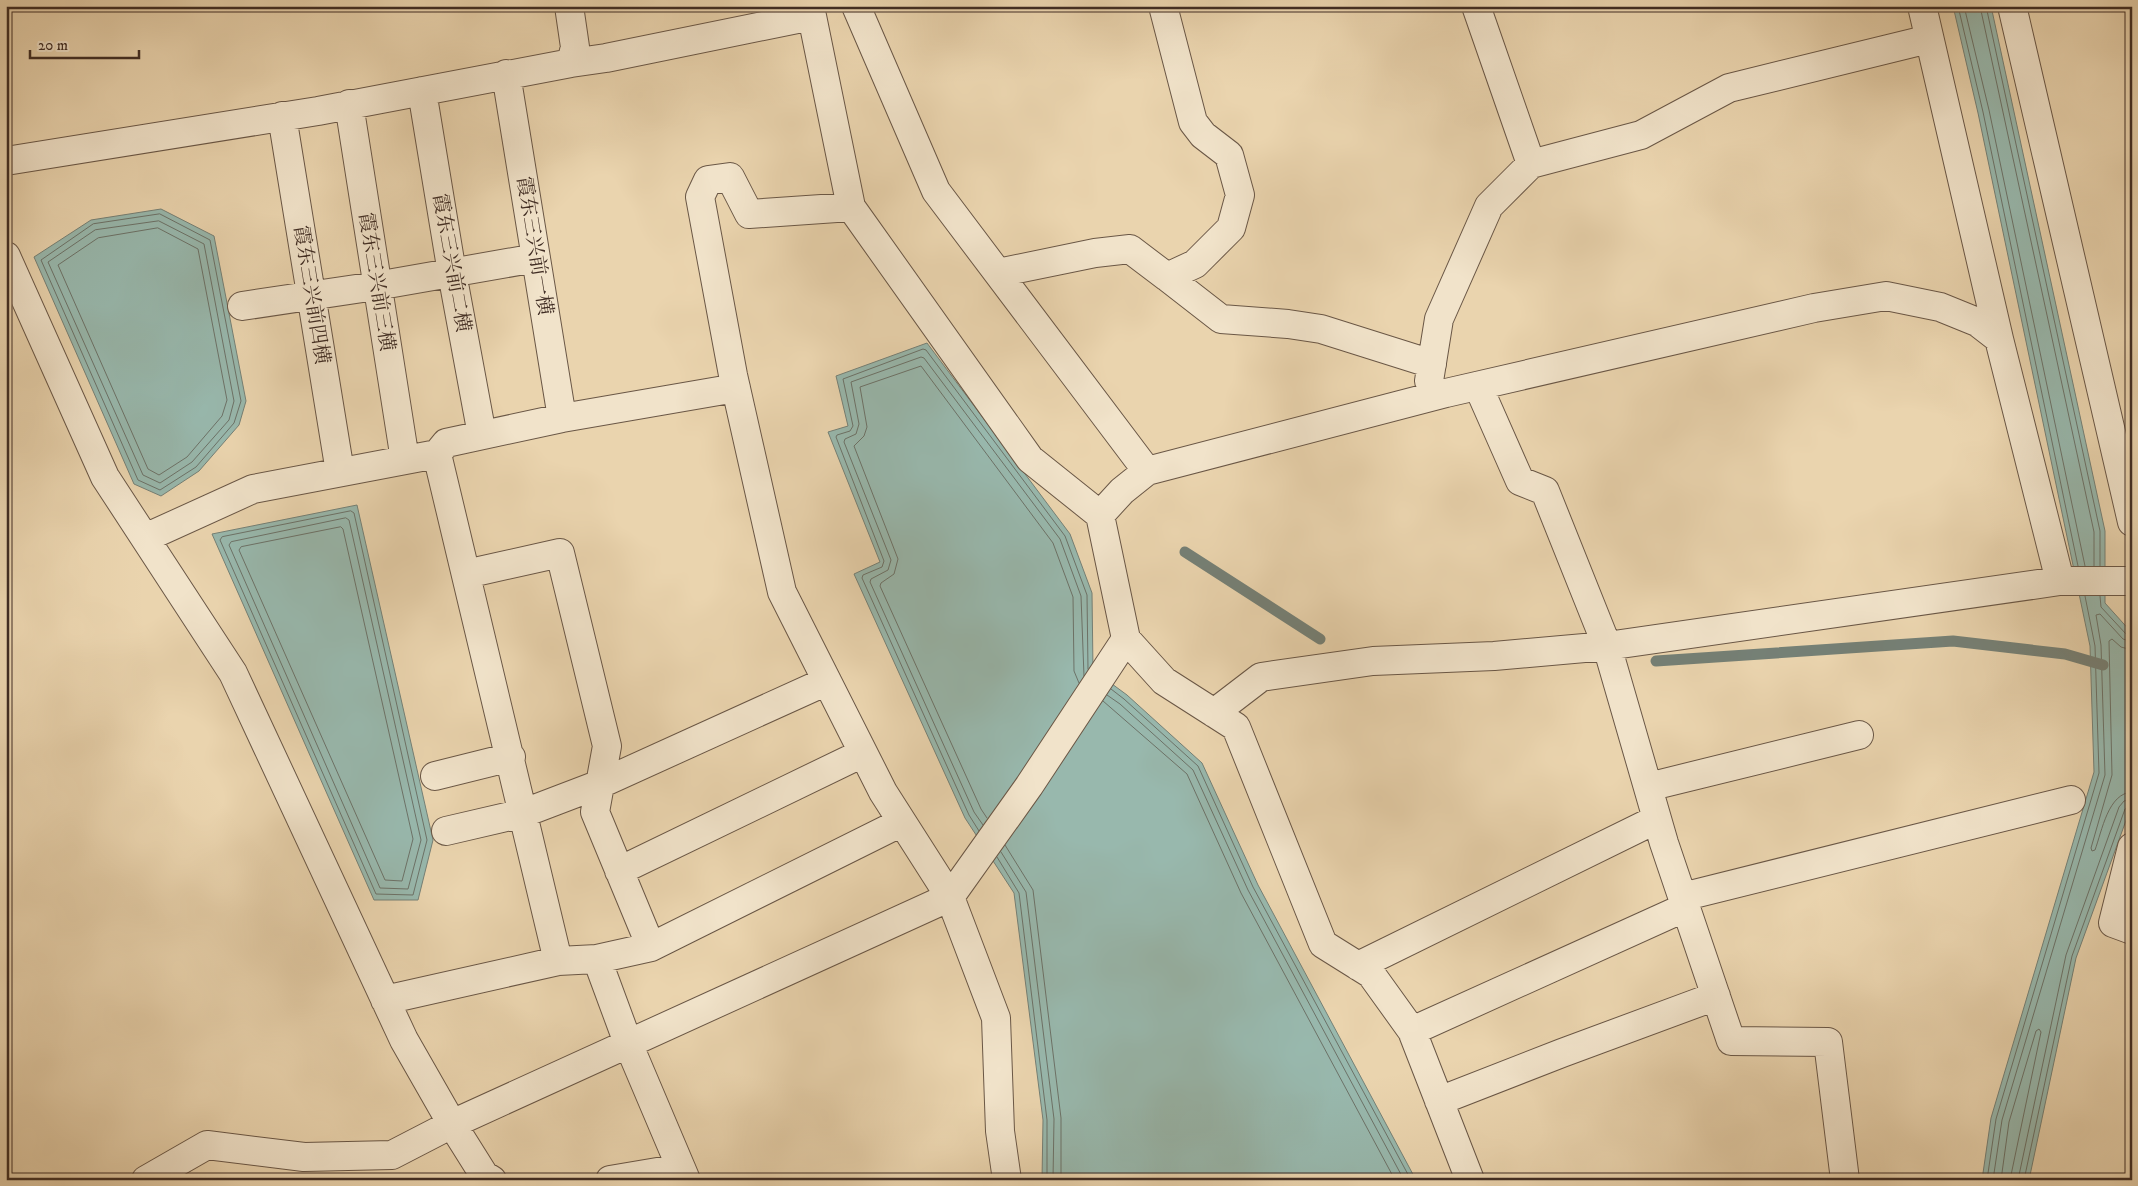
<svg xmlns="http://www.w3.org/2000/svg" width="2138" height="1186" font-family="'IM FELL DW Pica','Noto Serif SC',serif">
<style>
.water{fill:#98b8ad;stroke:#758076}
.lines{fill:none;stroke-linecap:round;stroke-linejoin:round}
.shore{stroke:#6c7268;stroke-width:1}
.stream{stroke:#758076;stroke-width:11}
.minor-casing{stroke:#6a5746;stroke-width:30}
.minor{stroke:#f1e3ca;stroke-width:28}
.labels{text-anchor:middle;dominant-baseline:central;stroke-width:4;stroke-linejoin:round;paint-order:stroke}
.street-label{font-size:20px;fill:#402d24;stroke:#f1e3ca}
</style>
<rect width="100%" height="100%" fill="#ead4ae"/>
<filter id="stains"><feTurbulence type="fractalNoise" baseFrequency=".004" numOctaves="4"/><feColorMatrix values="0 0 0 0 .2 0 0 0 0 .09 0 0 0 0 .02 0 0 0 .5 -.17"/></filter>
<radialGradient id="worn" r=".72"><stop offset=".6" stop-color="#630" stop-opacity="0"/><stop offset="1" stop-color="#630" stop-opacity=".3"/></radialGradient>
<path class="water" d="M 1953,6 L 1991,6 L 2105,531 L 2105,603 L 2132,633 L 2132,804 L 2076,958 L 2029,1180 L 1982,1180 L 1991,1118 L 2094,772 L 2090,646 L 1978,113 Z
M 161,209 L 214,236 L 246,401 L 239,425 L 199,471 L 161,496 L 134,484 L 34,257 L 91,220 Z
M 927,343 L 1070,534 L 1092,593 L 1093,670 L 1127,695 L 1202,763 L 1258,885 L 1416,1180 L 1042,1180 L 1043,1120 L 1014,893 L 965,818 L 854,574 L 880,562 L 828,432 L 848,426 L 836,376 Z
M 357,505 L 433,840 L 418,900 L 374,900 L 212,534 Z"/>
<g class="lines">
<path class="shore" d="M 1958,6 L 1983,112 L 2078,566
M 1964,6 L 1989,110 L 2085,566
M 1980,6 L 2094,532 L 2094,566
M 1986,6 L 2100,531 L 2100,566
M 160,214 L 210,240 L 241,401 L 234,423 L 196,467 L 160,490 L 138,480 L 41,260 L 93,224 Z
M 159,221 L 204,244 L 234,401 L 229,420 L 192,462 L 160,483 L 143,475 L 48,262 L 95,230 Z
M 158,228 L 198,249 L 227,400 L 222,416 L 187,457 L 159,475 L 148,469 L 58,265 L 98,238 Z
M 351,511 L 354,513 L 427,840 L 413,895 L 376,894 L 220,540 L 222,537 Z
M 346,518 L 349,520 L 421,840 L 408,889 L 380,888 L 229,545 L 231,542 Z
M 341,527 L 343,529 L 413,839 L 402,881 L 385,880 L 239,550 L 241,547 Z
M 2100,596 L 2101,607 L 2126,634 L 2132,636
M 2132,650 L 2121,647 L 2112,639 L 2109,641 L 2112,775 L 2091,848 L 2092,851 L 2095,850 C 2102,831 2108,793 2132,792
M 1111,689 L 1124,699 L 1198,766 L 1253,887 L 1411,1180
M 1107,695 L 1120,704 L 1193,770 L 1248,890 L 1404,1180
M 1103,701 L 1187,774 L 1241,893 L 1395,1180
M 987,818 L 981,809 L 880,586 L 881,583 L 894,574 L 898,559 L 854,446 L 864,436 L 867,427 L 860,387 L 921,366 L 1053,543 L 1073,597 L 1074,671 L 1079,683
M 983,825 L 974,812 L 870,582 L 871,579 L 888,570 L 891,560 L 844,442 L 845,439 L 856,434 L 859,424 L 851,382 L 921,357 L 924,358 L 1060,539 L 1081,596 L 1084,676
M 979,831 L 969,815 L 862,578 L 863,575 L 882,567 L 884,561 L 836,437 L 837,435 L 850,431 L 853,426 L 843,379 L 923,349 L 926,350 L 1065,536 L 1087,595 L 1088,669
M 1005,845 L 1033,890 L 1061,1118 L 1061,1180
M 1001,852 L 1026,892 L 1054,1119 L 1053,1180
M 997,857 L 1019,893 L 1047,1120 L 1047,1180
M 1987,1180 L 1996,1119 L 2099,773 L 2095,646 L 2085,596
M 1993,1180 L 2002,1120 L 2105,775 L 2101,645 L 2096,615 L 2100,614 L 2123,639 L 2132,642
M 2001,1180 L 2009,1122 L 2036,1031 L 2039,1029 L 2041,1032 L 2010,1180
M 2018,1180 L 2066,955 L 2119,807 L 2124,801 L 2132,799
M 2024,1180 L 2072,956 L 2125,809 L 2132,805"/>
<path class="stream" d="M 1185,552 L 1320,639
M 1656,661 L 1953,641 L 2065,654 L 2103,665"/>
<defs>
<path id="minor" d="M 856,6 L 936,191 L 1147,471 L 1446,393 L 1814,308 L 1886,296 L 1940,307 L 1977,322 L 1999,339 L 2060,581
M 1163,6 L 1193,122 L 1203,135 L 1229,155 L 1240,195 L 1231,228 L 1195,264 L 1167,277 L 1221,319 L 1288,324 L 1321,329 L 1432,364
M 1922,6 L 1999,339
M 2012,6 L 2132,522
M 571,63 L 606,58 L 812,16 L 851,207 L 1030,459 L 1100,515
M 506,74 L 562,418
M 422,91 L 452,273 L 482,435
M 349,104 L 405,460
M 282,116 L 340,472
M 6,161 L 318,111 L 571,63 L 575,47 L 569,6
M 1531,164 L 1641,135 L 1729,88 L 1929,39
M 851,207 L 749,214 L 730,177 L 708,180 L 700,197 L 733,375 L 782,592 L 883,792 L 950,897 L 996,1018 L 1000,1131 L 1007,1180
M 6,256 L 105,477 L 233,673 L 404,1040 L 452,1124 L 484,1175 L 492,1180
M 998,273 L 1095,253 L 1130,249 L 1167,277
M 242,306 L 376,286 L 536,258
M 1429,381 L 1439,319 L 1489,206 L 1531,164 L 1476,6
M 1478,386 L 1520,481 L 1545,491 L 1607,646 L 1664,843 L 1731,1041 L 1828,1042 L 1845,1180
M 1147,471 L 1122,491 L 1100,515 L 1126,639 L 1164,681 L 1236,727 L 1323,944 L 1371,974 L 1412,1031 L 1470,1180
M 145,538 L 253,489 L 437,454 L 446,443 L 562,418 L 736,388
M 466,574 L 560,553 L 607,746 L 595,812 L 651,947
M 1214,713 L 1261,677 L 1373,661 L 1494,656 L 1607,646 L 2060,581 L 2132,581
M 435,776 L 511,757
M 1648,787 L 1859,735
M 446,831 L 524,813 L 600,784 L 827,681
M 2132,847 L 2113,923 L 2132,930
M 619,871 L 863,753
M 1682,897 L 2071,800
M 597,959 L 628,1043 L 681,1168
M 558,961 L 597,959 L 651,947 L 902,822
M 1358,966 L 1657,819
M 385,1000 L 558,961 L 437,454
M 1412,1031 L 1686,907
M 1439,1101 L 1562,1053 L 1716,996
M 146,1180 L 207,1145 L 304,1157 L 392,1155 L 452,1124 L 950,897 L 1029,786 L 1126,639
M 610,1180 L 681,1168 L 686,1180"/>
</defs>
<use href="#minor" class="minor-casing"/>
<use href="#minor" class="minor"/>
</g>
<g class="labels">
<g class="street-label">
<text transform="translate(534 246) rotate(81)">霞东三兴前一横</text>
<text transform="translate(451 263) rotate(80)">霞东三兴前二横</text>
<text transform="translate(376 282) rotate(81)">霞东三兴前三横</text>
<text transform="translate(311 295) rotate(81)">霞东三兴前四横</text>
</g>
</g>
<rect width="2138" height="1186" fill="none" stroke="#ead4ae" stroke-width="25"/>
<rect x="8" y="8" width="2123" height="1171" fill="none" stroke="#402d24" stroke-width="2.5"/>
<rect x="12" y="12" width="2113" height="1161" fill="none" stroke="#402d24"/>
<path d="M30 50v8h109v-8" fill="none" stroke="#402d24" stroke-width="2.5"/>
<text x="38" y="50" font-size="15" fill="#402d24" stroke="#f1e3ca" stroke-width="4" paint-order="stroke">20 m</text>
<rect width="100%" height="100%" filter="url(#stains)"/>
<rect width="100%" height="100%" fill="url(#worn)"/>
</svg>
